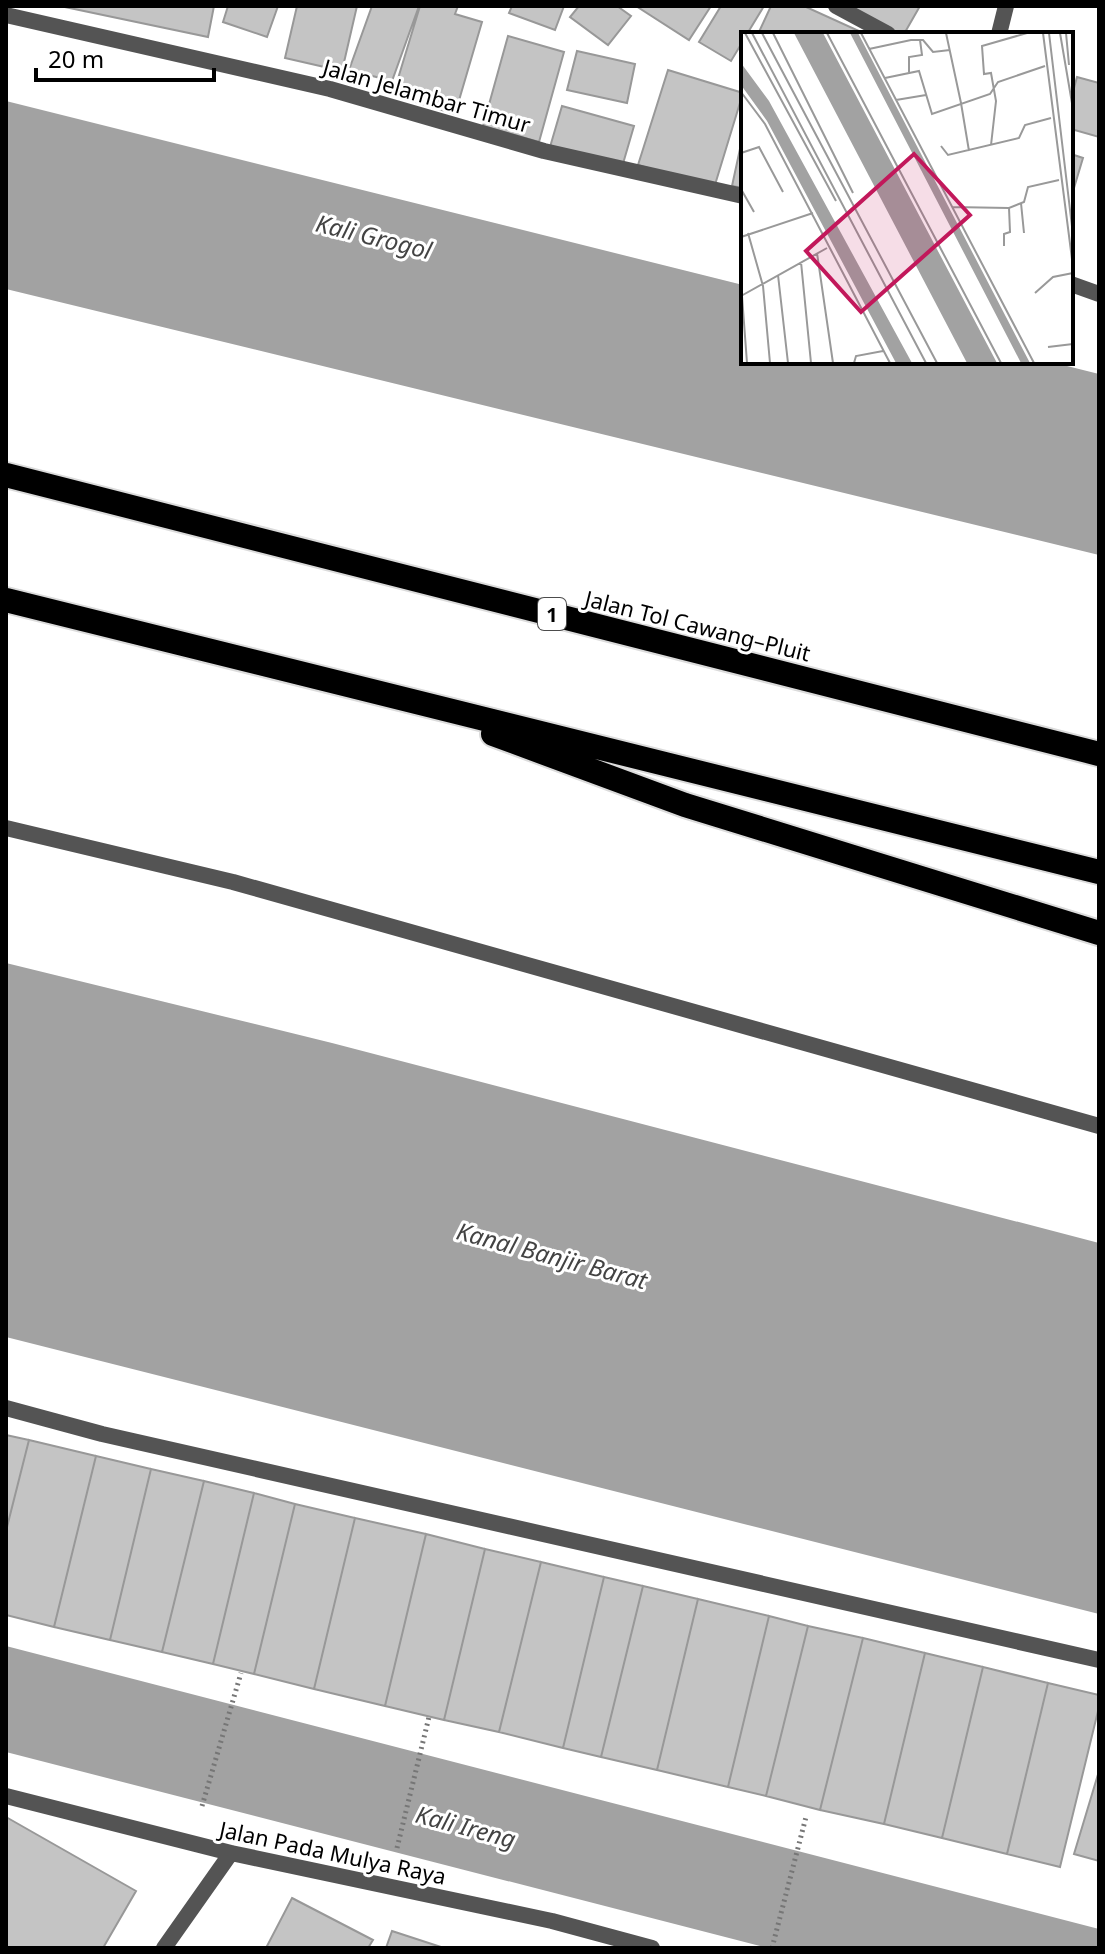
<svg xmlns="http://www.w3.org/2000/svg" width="1105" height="1954" font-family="'Noto Sans',sans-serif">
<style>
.water{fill:#a2a2a2}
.building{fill:#c4c4c4;stroke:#989898;stroke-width:2}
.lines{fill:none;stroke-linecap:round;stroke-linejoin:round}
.motorway-casing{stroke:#dbdbdb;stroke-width:28}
.path{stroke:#767676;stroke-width:5;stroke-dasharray:2 4;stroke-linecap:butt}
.service{stroke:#545454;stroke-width:16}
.minor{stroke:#545454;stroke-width:16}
.motorway{stroke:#000;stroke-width:24}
.labels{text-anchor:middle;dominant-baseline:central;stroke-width:6;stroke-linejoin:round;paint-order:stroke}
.shield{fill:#fff;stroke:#4c4c4c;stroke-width:2}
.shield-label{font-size:20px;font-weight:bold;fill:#000}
.street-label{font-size:22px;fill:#000;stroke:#fff}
.water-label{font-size:24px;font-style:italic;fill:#434343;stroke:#fff}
.inset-road{fill:none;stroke:#999;stroke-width:2}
.view{fill:#c2185b;fill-opacity:0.15;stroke:#c2185b;stroke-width:4}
.inset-edge{fill:none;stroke:#000;stroke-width:4}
</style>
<rect width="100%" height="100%" fill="#fff"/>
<path class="water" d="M 6,101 L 743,285 L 743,362 L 1051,362 L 1099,374 L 1099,555 L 6,289 Z
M 6,963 L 332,1043 L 1099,1243 L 1099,1614 L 6,1337 Z
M 6,1646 L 1099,1929 L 1099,1948 L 768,1948 L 6,1752 Z"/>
<path class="building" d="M 60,6 L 214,6 L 208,37 Z
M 228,6 L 278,6 L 267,37 L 223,22 Z
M 297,6 L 357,6 L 342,71 L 285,58 Z
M 372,6 L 419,6 L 392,81 L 349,70 Z
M 420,6 L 458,6 L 455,14 L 482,22 L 455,114 L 393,95 Z
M 512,6 L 564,6 L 555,30 L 509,13 Z
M 579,6 L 617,6 L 631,16 L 608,45 L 570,17 Z
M 636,6 L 711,6 L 689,40 Z
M 721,6 L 764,6 L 747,34 L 743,34 L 743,41 L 731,61 L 699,42 Z
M 771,6 L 804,6 L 859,31 L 858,34 L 758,34 Z
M 849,6 L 920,6 L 904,34 L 899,34 Z
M 508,36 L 564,52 L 539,142 L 483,126 Z
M 577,51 L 635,64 L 627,103 L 567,90 Z
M 668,70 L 743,93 L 714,188 L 638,165 Z
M 1077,77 L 1099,83 L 1099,137 L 1071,129 L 1071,99 Z
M 562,106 L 634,126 L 622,167 L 550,147 Z
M 743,135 L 743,188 L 732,186 Z
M 1071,154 L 1083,158 L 1071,198 Z
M 6,1435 L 29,1440 L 6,1531 Z
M 29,1440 L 96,1456 L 54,1627 L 6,1615 L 6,1531 Z
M 96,1456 L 151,1469 L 110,1640 L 54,1627 Z
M 151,1469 L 204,1481 L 162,1652 L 110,1640 Z
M 204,1481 L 254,1493 L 213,1664 L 162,1652 Z
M 254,1493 L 295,1504 L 254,1674 L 213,1664 Z
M 295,1504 L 355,1518 L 314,1689 L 254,1674 Z
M 355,1518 L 426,1534 L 385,1706 L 314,1689 Z
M 426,1534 L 485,1549 L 444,1720 L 385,1706 Z
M 485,1549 L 541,1562 L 499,1732 L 444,1720 Z
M 541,1562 L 604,1577 L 563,1748 L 499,1732 Z
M 604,1577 L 643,1586 L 601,1757 L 563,1748 Z
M 643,1586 L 698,1599 L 657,1770 L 601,1757 Z
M 698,1599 L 769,1616 L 728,1787 L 657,1770 Z
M 769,1616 L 808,1626 L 766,1796 L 728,1787 Z
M 808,1626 L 863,1638 L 820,1810 L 766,1796 Z
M 863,1638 L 925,1653 L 884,1824 L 820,1810 Z
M 925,1653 L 983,1667 L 942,1838 L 884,1824 Z
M 983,1667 L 1048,1683 L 1007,1854 L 942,1838 Z
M 1048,1683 L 1099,1695 L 1099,1707 L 1060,1867 L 1007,1854 Z
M 1099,1771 L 1099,1861 L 1074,1854 Z
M 6,1817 L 136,1891 L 103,1948 L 6,1948 Z
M 292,1898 L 373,1940 L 368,1948 L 266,1948 Z
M 392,1931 L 444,1948 L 386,1948 Z"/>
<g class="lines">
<defs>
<path id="motorway" d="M 6,475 L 1099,754
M 6,600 L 1099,872
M 493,734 L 685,805 L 1099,933"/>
</defs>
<use href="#motorway" class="motorway-casing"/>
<path class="path" d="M 202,1806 L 241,1673
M 397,1848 L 429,1717
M 772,1948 L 806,1817"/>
<path class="service" d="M 6,828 L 233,882 L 1099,1126"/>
<path class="minor" d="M 836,6 L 888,34
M 6,15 L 330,89 L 544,151 L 743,196
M 999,34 L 1006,6
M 1071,284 L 1099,294
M 6,1408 L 102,1434 L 1099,1660
M 6,1796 L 231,1853 L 552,1921 L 652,1948
M 164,1948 L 231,1853"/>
<use href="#motorway" class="motorway"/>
</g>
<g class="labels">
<rect class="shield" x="538" y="598" width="28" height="32" rx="6"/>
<g class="shield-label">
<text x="552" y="614">1</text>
</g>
<g class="street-label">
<text transform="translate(427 95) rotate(16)">Jalan Jelambar Timur</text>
<text transform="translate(698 625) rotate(14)">Jalan Tol Cawang–Pluit</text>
<text transform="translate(333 1852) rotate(12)">Jalan Pada Mulya Raya</text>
</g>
<g class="water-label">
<text transform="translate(374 236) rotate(14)">Kali Grogol</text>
<text transform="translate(552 1255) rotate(15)">Kanal Banjir Barat</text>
<text transform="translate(466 1826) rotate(15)">Kali Ireng</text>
</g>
</g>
<g transform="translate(741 32)">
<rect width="332" height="332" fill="#fff"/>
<path d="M 53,1 L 82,1 L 256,331 L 226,331 ZM 109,1 L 117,1 L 289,331 L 280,331 ZM 0,31 L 28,69 L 171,331 L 155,331 L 26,89 L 0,53 Z" fill="#a2a2a2"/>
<path class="inset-road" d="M 4,1 L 95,169M 11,1 L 185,331M 21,1 L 196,331M 32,1 L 112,161M 86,1 L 260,331M 120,1 L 293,331M 205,1 L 220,71M 302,1 L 332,235M 308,1 L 332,203M 319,1 L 332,77M 325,1 L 328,33M 128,17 L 170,8 L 182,8 L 192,20 L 209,18M 168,40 L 168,25 L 181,23 L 179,8M 144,46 L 178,39 L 191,82 L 249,62 L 257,50 L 304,34M 0,60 L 24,92 L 149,331M 155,68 L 185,63M 220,71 L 228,119M 250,113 L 255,69 L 250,41 L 243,42 L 241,14 L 286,1M 200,114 L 207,123 L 278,106 L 284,93 L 310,86M 0,121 L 18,115 L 42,160M 0,157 L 13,180M 280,171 L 283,201M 211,175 L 268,176 L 283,170 L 287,155 L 318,148M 7,201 L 22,254 L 29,331M 0,205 L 72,181M 263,214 L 263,202 L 269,200 L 268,176M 76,221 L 92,331M 60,230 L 70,331M 37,243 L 47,331M 294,261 L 312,245 L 332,241M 0,264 L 86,216M 1,264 L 6,331M 307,315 L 332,312M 113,331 L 115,324 L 142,319"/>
<path class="view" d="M 173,122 L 229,183 L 120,280 L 65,219 Z"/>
<rect width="332" height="332" class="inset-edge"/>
</g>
<rect width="1105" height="1954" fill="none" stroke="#000000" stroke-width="16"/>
<path d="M36 68v12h178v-12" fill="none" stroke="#000000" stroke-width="4"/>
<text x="48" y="68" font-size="24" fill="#000000" stroke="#ffffff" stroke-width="6" paint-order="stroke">20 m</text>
</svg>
